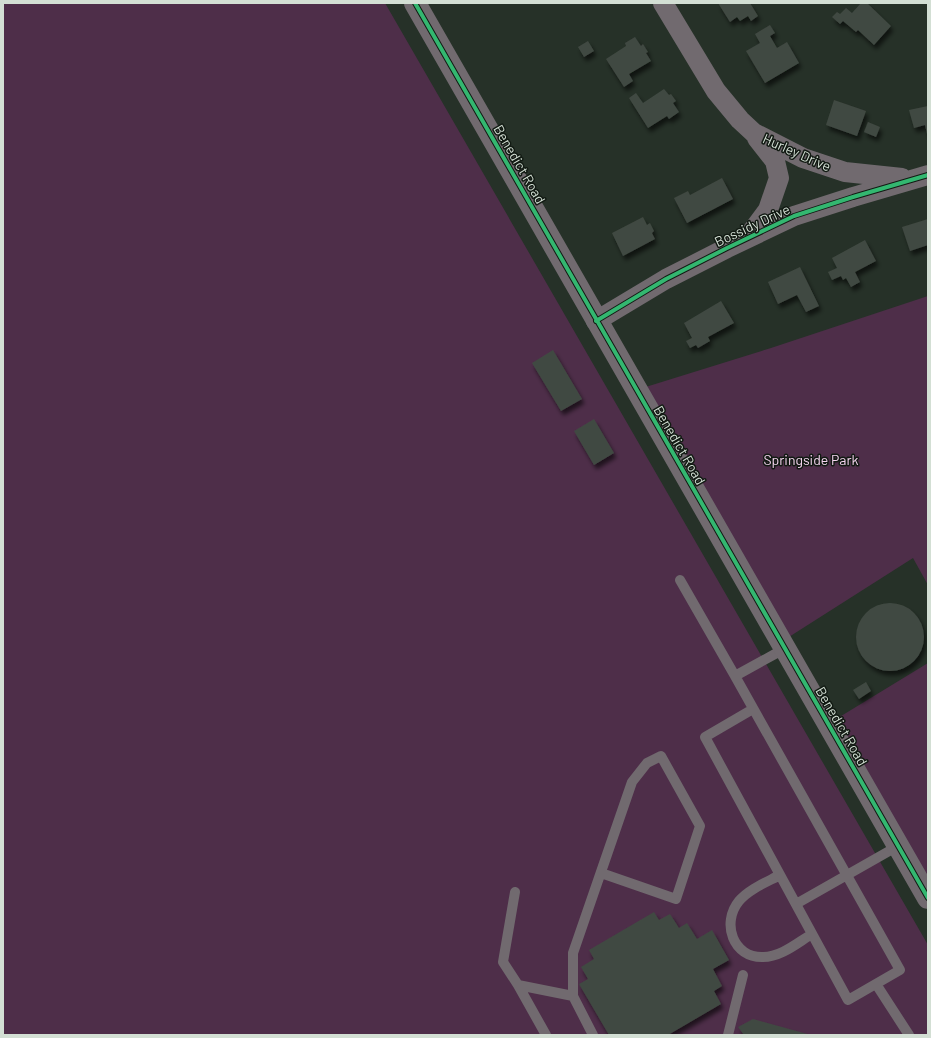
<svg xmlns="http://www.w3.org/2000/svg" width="931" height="1038" font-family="Barlow,sans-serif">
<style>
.green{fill:#4e2e49}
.building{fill:#404942;filter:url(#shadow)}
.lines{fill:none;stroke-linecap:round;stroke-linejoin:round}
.service{stroke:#716a6f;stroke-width:10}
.minor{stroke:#716a6f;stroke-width:20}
.tertiary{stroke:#716a6f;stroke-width:22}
.cycleway-casing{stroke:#121a13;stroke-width:6}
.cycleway{stroke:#33b770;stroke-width:4}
.labels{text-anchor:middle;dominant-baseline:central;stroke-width:3;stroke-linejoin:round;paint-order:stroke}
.street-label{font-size:14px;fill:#d3dfd4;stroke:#121a13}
.park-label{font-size:14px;fill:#f5d4ef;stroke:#121a13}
</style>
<defs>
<filter id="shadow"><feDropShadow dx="2.5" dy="4.5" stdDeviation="2" flood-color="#0009"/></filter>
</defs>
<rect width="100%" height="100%" fill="#263128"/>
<path class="green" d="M 3,3 L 385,3 L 928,945 L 928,1035 L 3,1035 Z
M 928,296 L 928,585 L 913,558 L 781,642 L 636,390 L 771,348 Z
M 928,663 L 928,898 L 828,724 Z"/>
<path class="building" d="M 718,3 L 750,3 L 758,16 L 751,21 L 748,16 L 740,21 L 737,17 L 730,22 Z
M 861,3 L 867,3 L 891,26 L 874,45 L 858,30 L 856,32 L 843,21 L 840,24 L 832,17 L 837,12 L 840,14 L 846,8 L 852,13 Z
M 770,25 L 775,33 L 770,36 L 777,48 L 787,42 L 799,63 L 765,83 L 746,51 L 760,43 L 755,34 Z
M 635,37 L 641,46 L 643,44 L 648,52 L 646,53 L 651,61 L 629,74 L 633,81 L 624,87 L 606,59 L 626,46 L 625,43 Z
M 588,41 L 594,51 L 584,57 L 578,47 Z
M 664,89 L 669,95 L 671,94 L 676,101 L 673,103 L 679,112 L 669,119 L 667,116 L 648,128 L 629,98 L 636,93 L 643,103 Z
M 834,100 L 866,111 L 857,136 L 826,125 Z
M 928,106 L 928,134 L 927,134 L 925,125 L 914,128 L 909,110 Z
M 868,122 L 880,127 L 876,137 L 864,132 Z
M 722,178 L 733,199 L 687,223 L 674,198 L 688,191 L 690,195 Z
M 643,217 L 647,225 L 650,223 L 654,231 L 652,233 L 655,239 L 623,256 L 612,233 Z
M 928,219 L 928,245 L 910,251 L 902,227 Z
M 865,240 L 876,261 L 855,272 L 860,282 L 851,287 L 846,278 L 843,280 L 841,276 L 832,280 L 828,272 L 837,268 L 832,258 Z
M 800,267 L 819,306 L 806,312 L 797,295 L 778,304 L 768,282 Z
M 721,301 L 734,323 L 708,337 L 710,341 L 698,348 L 696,345 L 690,348 L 686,341 L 692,338 L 684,323 Z
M 553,350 L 582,399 L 561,411 L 532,363 Z
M 594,419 L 614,453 L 594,465 L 574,431 Z
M856 637a34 34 0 1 1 68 0a34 34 0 1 1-68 0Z
M 866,682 L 871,691 L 859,699 L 853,690 Z
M 654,912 L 659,920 L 670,914 L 679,928 L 687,923 L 697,939 L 712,930 L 729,960 L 713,969 L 722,986 L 714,991 L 721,1004 L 668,1035 L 609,1035 L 579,984 L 588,979 L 581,967 L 594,959 L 589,950 Z
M 753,1019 L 811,1035 L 744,1035 L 738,1027 Z"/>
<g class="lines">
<path class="service" d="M 680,580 L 735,676 L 784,649
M 735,676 L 900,970 L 848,1000 L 705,737 L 753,709
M 780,875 C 767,882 749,889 739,901 C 721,923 733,958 763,957 C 781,957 797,943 812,934
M 515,892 L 503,962 L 518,985
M 796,904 L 898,846
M 876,984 L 909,1035
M 573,996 L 573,953 L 632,782 L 647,763 L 661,756 L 700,826 L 676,899 L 601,873
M 546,1035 L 518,985 L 573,996 L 593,1035
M 728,1035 L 743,975"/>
<path class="minor" d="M 663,3 L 716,91 L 740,120 L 754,133 L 803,158 L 845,172 L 902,178
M 748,237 L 768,210 L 779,178 L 775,161 L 757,138
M 596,321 L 666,279 L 727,248 L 794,216 L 853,197 L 928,175"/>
<path class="tertiary" d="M 415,3 L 928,898"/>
<defs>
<path id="cycleway" d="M 415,3 L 928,898
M 596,321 L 666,279 L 727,248 L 794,216 L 853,197 L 928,175"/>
</defs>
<use href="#cycleway" class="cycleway-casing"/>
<use href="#cycleway" class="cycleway"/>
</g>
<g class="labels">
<g class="street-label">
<text transform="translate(797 152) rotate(24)">Hurley Drive</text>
<text transform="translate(520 164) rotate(60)">Benedict Road</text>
<text transform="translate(752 225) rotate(-25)">Bossidy Drive</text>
<text transform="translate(680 445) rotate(60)">Benedict Road</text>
<text transform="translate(842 726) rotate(60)">Benedict Road</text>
</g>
<g class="park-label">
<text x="811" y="459">Springside Park</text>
</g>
</g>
<rect width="931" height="1038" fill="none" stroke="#d3dfd4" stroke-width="8"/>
</svg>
